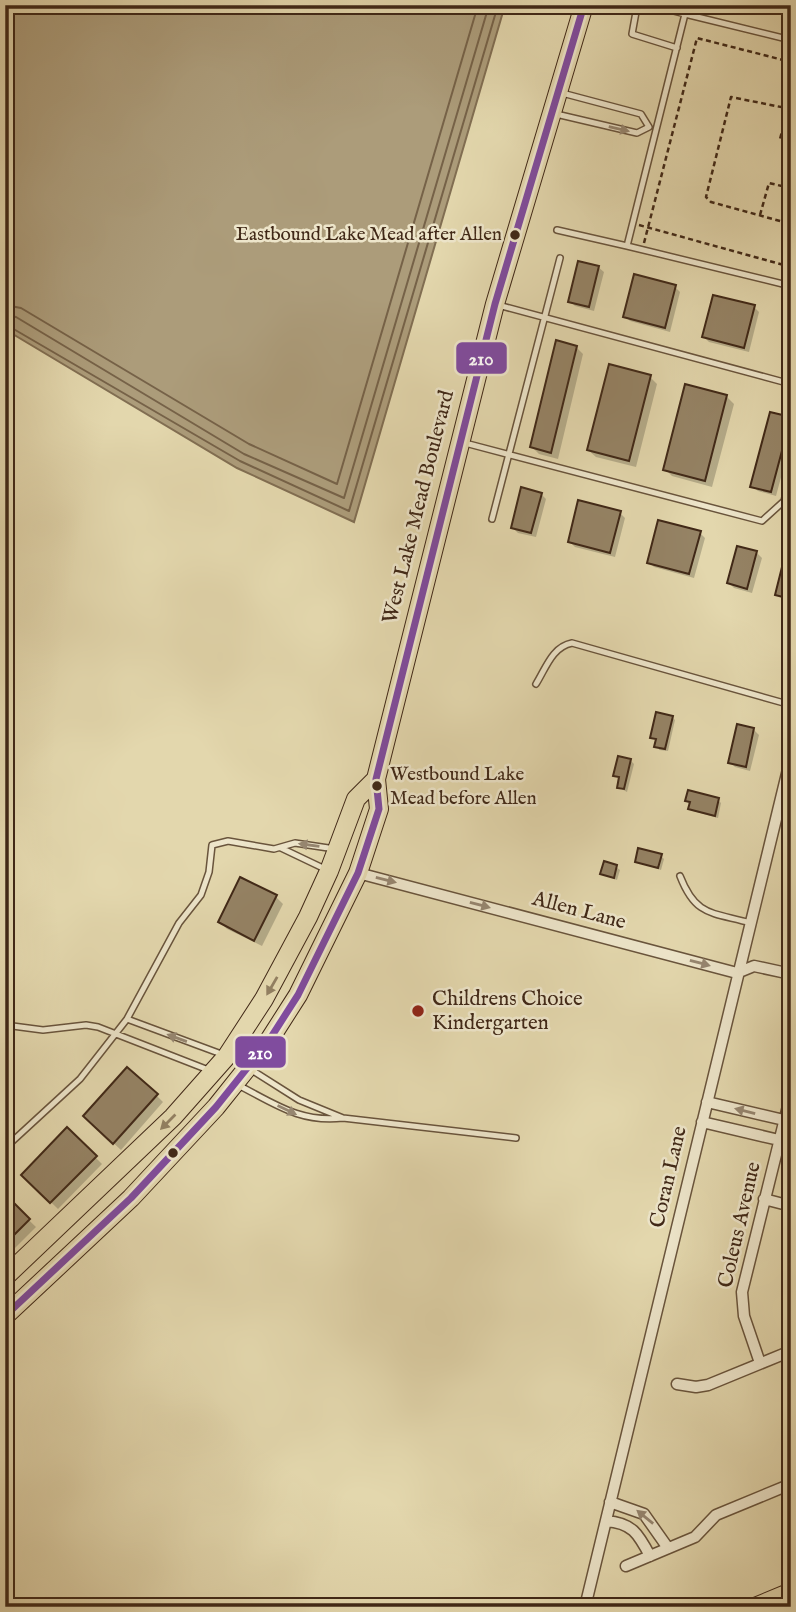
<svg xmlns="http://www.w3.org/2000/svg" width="796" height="1612" font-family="'IM FELL English',serif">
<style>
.water{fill:#ac9c7a;stroke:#816e52;stroke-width:2}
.shadow{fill:#0003}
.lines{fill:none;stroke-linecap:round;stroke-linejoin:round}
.shore{stroke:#766248;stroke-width:2}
.building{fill:#958365;stroke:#402817;stroke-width:2}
.service-casing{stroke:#69543c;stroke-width:8}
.minor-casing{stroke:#69543c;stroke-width:13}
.primary-casing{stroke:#402817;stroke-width:20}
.path{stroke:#402817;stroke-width:2.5;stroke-dasharray:5 3.5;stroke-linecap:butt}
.service{stroke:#ede5ca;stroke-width:5}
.minor{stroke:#ede5ca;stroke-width:10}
.primary{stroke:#e3d7ad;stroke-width:18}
.bus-1-casing{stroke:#ede5ca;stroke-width:12}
.bus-1{stroke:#804c9e;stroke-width:7}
.oneway{fill:#968670}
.oneway2{fill:#928062}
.bus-dot{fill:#402817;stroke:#ede5ca;stroke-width:2.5}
.poi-dot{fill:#8f2418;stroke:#ede5ca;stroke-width:2.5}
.labels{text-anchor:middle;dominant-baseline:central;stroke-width:5;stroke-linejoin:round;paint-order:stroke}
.bus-label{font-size:19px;fill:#402817;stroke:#ede5ca;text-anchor:end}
.street-label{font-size:21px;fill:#402817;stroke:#ede5ca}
.poi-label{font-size:21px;fill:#402817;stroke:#ede5ca;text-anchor:start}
.line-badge{stroke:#ede5ca;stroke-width:2.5}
.badge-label{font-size:19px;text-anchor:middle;font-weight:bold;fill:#fff}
</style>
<rect width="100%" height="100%" fill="#e3d7ad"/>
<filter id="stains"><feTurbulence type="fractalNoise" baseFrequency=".00286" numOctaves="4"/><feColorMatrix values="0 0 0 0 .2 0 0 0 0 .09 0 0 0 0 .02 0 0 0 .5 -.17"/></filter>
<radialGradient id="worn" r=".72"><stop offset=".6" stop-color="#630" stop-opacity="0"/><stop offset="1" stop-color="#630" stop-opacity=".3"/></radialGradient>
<path class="water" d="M 5,5 L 505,5 L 354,522 L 237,468 L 6,330 Z"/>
<path class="shadow" d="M 598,267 L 604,272 L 594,311 L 575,306 L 570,301 Z
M 675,287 L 680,292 L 670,332 L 630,321 L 625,316 Z
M 754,307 L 759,312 L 749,352 L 709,342 L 704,337 Z
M 576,347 L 583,354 L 558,459 L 539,454 L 532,447 Z
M 650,377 L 657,384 L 636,467 L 596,457 L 588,450 Z
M 727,397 L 734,404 L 712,487 L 672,476 L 665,469 Z
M 790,419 L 791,440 L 776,496 L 758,491 L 752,486 Z
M 541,494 L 546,499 L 536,537 L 518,533 L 513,528 Z
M 620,513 L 625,518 L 615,557 L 575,547 L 570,542 Z
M 700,533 L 705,538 L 694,578 L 654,567 L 649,562 Z
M 791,546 L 791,602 L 777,594 Z
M 738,548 L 757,553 L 762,558 L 752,593 L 734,588 L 729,583 Z
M 672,717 L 675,720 L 668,751 L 659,750 L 658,741 L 652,737 Z
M 754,730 L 759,735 L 750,771 L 735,767 L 730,762 Z
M 630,760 L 634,764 L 627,792 L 618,787 L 620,779 L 615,775 Z
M 718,800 L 721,803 L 718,818 L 693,811 L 687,801 Z
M 661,856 L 664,859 L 661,870 L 636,861 Z
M 616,867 L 620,870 L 617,880 L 602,874 Z
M 276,897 L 283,904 L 262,946 L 227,929 L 220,922 Z
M 156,1095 L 163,1102 L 121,1150 L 92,1123 Z
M 67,1129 L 102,1164 L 58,1209 L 23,1175 Z
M 5,1197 L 36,1227 L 5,1258 Z"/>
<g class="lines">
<path class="shore" d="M 5,305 L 21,308 L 249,444 L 337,484 L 478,5
M 5,315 L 16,317 L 244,454 L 344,498 L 489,5
M 5,324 L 240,461 L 349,511 L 498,5"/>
</g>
<path class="building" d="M 578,261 L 599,266 L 589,307 L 568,302 Z
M 634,274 L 676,285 L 665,328 L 623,317 Z
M 713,295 L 755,305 L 744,348 L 702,337 Z
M 791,324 L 791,353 L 783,351 Z
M 556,340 L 577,346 L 551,453 L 530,447 Z
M 609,364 L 651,375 L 629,461 L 587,450 Z
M 685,384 L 727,395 L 705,481 L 663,470 Z
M 770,412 L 791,417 L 771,492 L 750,487 Z
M 521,487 L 542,493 L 531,533 L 511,528 Z
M 578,500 L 621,511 L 610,553 L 568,542 Z
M 658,520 L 701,531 L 689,574 L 647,563 Z
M 788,543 L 791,544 L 791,599 L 775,595 Z
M 737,546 L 757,551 L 747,589 L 727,583 Z
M 656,712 L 673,716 L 665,749 L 654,747 L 656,739 L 650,738 Z
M 737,724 L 754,728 L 746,767 L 728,763 Z
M 618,756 L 631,759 L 624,789 L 617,788 L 619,777 L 613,776 Z
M 688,790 L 719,798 L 715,816 L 688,809 L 690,802 L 685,801 Z
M 638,848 L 662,854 L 658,868 L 635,862 Z
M 604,861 L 617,865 L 614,878 L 600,874 Z
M 240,877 L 277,895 L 254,941 L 218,922 Z
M 127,1067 L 158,1094 L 113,1144 L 83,1116 Z
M 67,1127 L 97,1156 L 50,1203 L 21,1175 Z
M 5,1194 L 30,1219 L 5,1244 Z"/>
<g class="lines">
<defs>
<path id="service" d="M 643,5 L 636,12 L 632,34 L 677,48
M 650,5 L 685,14
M 791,40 L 685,14 L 627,246 L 791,286
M 556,114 L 637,133 L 649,127 L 641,114 L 562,93
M 557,230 L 627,246
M 498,305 L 791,384
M 465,443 L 762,521 L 784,501 L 791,475
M 492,519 L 560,258
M 536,684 C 546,668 552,647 572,643 L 791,705
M 281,848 L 325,869
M 680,876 C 696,917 712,912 751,923
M 127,1019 L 224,1055
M 5,1025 L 43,1030 L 86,1025 L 98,1027 L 211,1071
M 250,1069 L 299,1100 L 343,1118
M 238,1085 C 275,1104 300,1123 343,1118 L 516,1138
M 5,1148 L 80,1079 L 127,1019 L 179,923 L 201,895 L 209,872 L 212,845 L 228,841 L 274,849 L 295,843 L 335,849"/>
<path id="minor" d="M 358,873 L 737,973 L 754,966 L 791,974
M 707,1102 L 784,1120
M 702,1122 L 779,1140
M 764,1199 L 791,1206
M 760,1363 L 744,1316 L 742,1292 L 791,1094
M 677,1384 L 696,1387 L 708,1385 L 791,1351
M 610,1502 L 644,1514 L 668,1548
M 606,1521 C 632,1523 638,1533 650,1556
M 626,1566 L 695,1537 L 716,1515 L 791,1484
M 585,1607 L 791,757"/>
<path id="primary" d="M 5,1277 L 173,1117 L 227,1056 L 264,999 L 308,917 L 329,871 L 356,799 L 376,779
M 5,1316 L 131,1198 L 216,1107 L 268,1042 L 298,995 L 358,873 L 379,809 L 376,779 L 495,304 L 584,5
M 755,1607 L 791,1592"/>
</defs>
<use href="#service" class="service-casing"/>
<use href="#minor" class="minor-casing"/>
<use href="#primary" class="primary-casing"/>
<path class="path" d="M 788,109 L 780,139 L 791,143
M 791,109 L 731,97 L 706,197 L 711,202 L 791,224
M 760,215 L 769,183 L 786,187 L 791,170
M 639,225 L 791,267
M 644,243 L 697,38 L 791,62"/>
<use href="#service" class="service"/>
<use href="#minor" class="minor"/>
<use href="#primary" class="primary"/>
<defs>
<path id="bus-1" d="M 5,1316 L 131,1198 L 216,1107 L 268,1042 L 298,995 L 358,873 L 379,809 L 376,779 L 495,304 L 584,5"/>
</defs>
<use href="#bus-1" class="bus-1-casing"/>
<use href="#bus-1" class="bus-1"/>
</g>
<defs><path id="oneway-solid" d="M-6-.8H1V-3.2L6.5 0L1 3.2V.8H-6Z" transform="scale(1.75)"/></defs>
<g class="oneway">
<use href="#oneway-solid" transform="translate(619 129) rotate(13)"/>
<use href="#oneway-solid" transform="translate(309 845) rotate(-172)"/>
<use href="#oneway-solid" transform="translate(386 880) rotate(14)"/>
<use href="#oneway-solid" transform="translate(480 905) rotate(15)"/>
<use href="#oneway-solid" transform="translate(700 963) rotate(15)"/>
<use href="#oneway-solid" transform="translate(177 1038) rotate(-160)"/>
<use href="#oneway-solid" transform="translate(287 1110) rotate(26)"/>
<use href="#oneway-solid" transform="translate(745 1111) rotate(-166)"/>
<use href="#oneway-solid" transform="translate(645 1517) rotate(-141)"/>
</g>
<g class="oneway2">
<use href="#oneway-solid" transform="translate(272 986) rotate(120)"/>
<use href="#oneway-solid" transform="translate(168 1122) rotate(135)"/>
</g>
<g class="bus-dot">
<circle cx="515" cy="235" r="6"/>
<circle cx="377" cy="786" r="6"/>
<circle cx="173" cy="1153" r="6"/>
</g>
<circle class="poi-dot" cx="418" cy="1011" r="7"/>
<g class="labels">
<g class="bus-label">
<text x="502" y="235">Eastbound Lake Mead after Allen</text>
<text x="390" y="775" text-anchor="start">Westbound Lake<tspan x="390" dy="24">Mead before Allen</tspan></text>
</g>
<g class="street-label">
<text transform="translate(419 507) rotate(-76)">West Lake Mead Boulevard</text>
<text transform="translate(579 911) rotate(15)">Allen Lane</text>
<text transform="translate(669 1177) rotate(-77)">Coran Lane</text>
<text transform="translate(740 1225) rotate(-77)">Coleus Avenue</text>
</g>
<g class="poi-label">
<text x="432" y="999">Childrens Choice<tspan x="432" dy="24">Kindergarten</tspan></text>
</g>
</g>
<g class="line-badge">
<rect x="455" y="341" width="53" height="34" rx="7" fill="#804c9e"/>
<rect x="234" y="1035" width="53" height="34" rx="7" fill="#804c9e"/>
</g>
<g class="badge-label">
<text x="481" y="365">210</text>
<text x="260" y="1059">210</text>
</g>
<rect width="796" height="1612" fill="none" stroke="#e3d7ad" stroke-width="28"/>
<rect x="7" y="7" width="782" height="1598" fill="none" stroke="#402817" stroke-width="3.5"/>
<rect x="14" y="14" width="768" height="1584" fill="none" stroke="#402817" stroke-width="2"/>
<rect width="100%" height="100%" filter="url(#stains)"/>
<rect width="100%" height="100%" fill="url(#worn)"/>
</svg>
